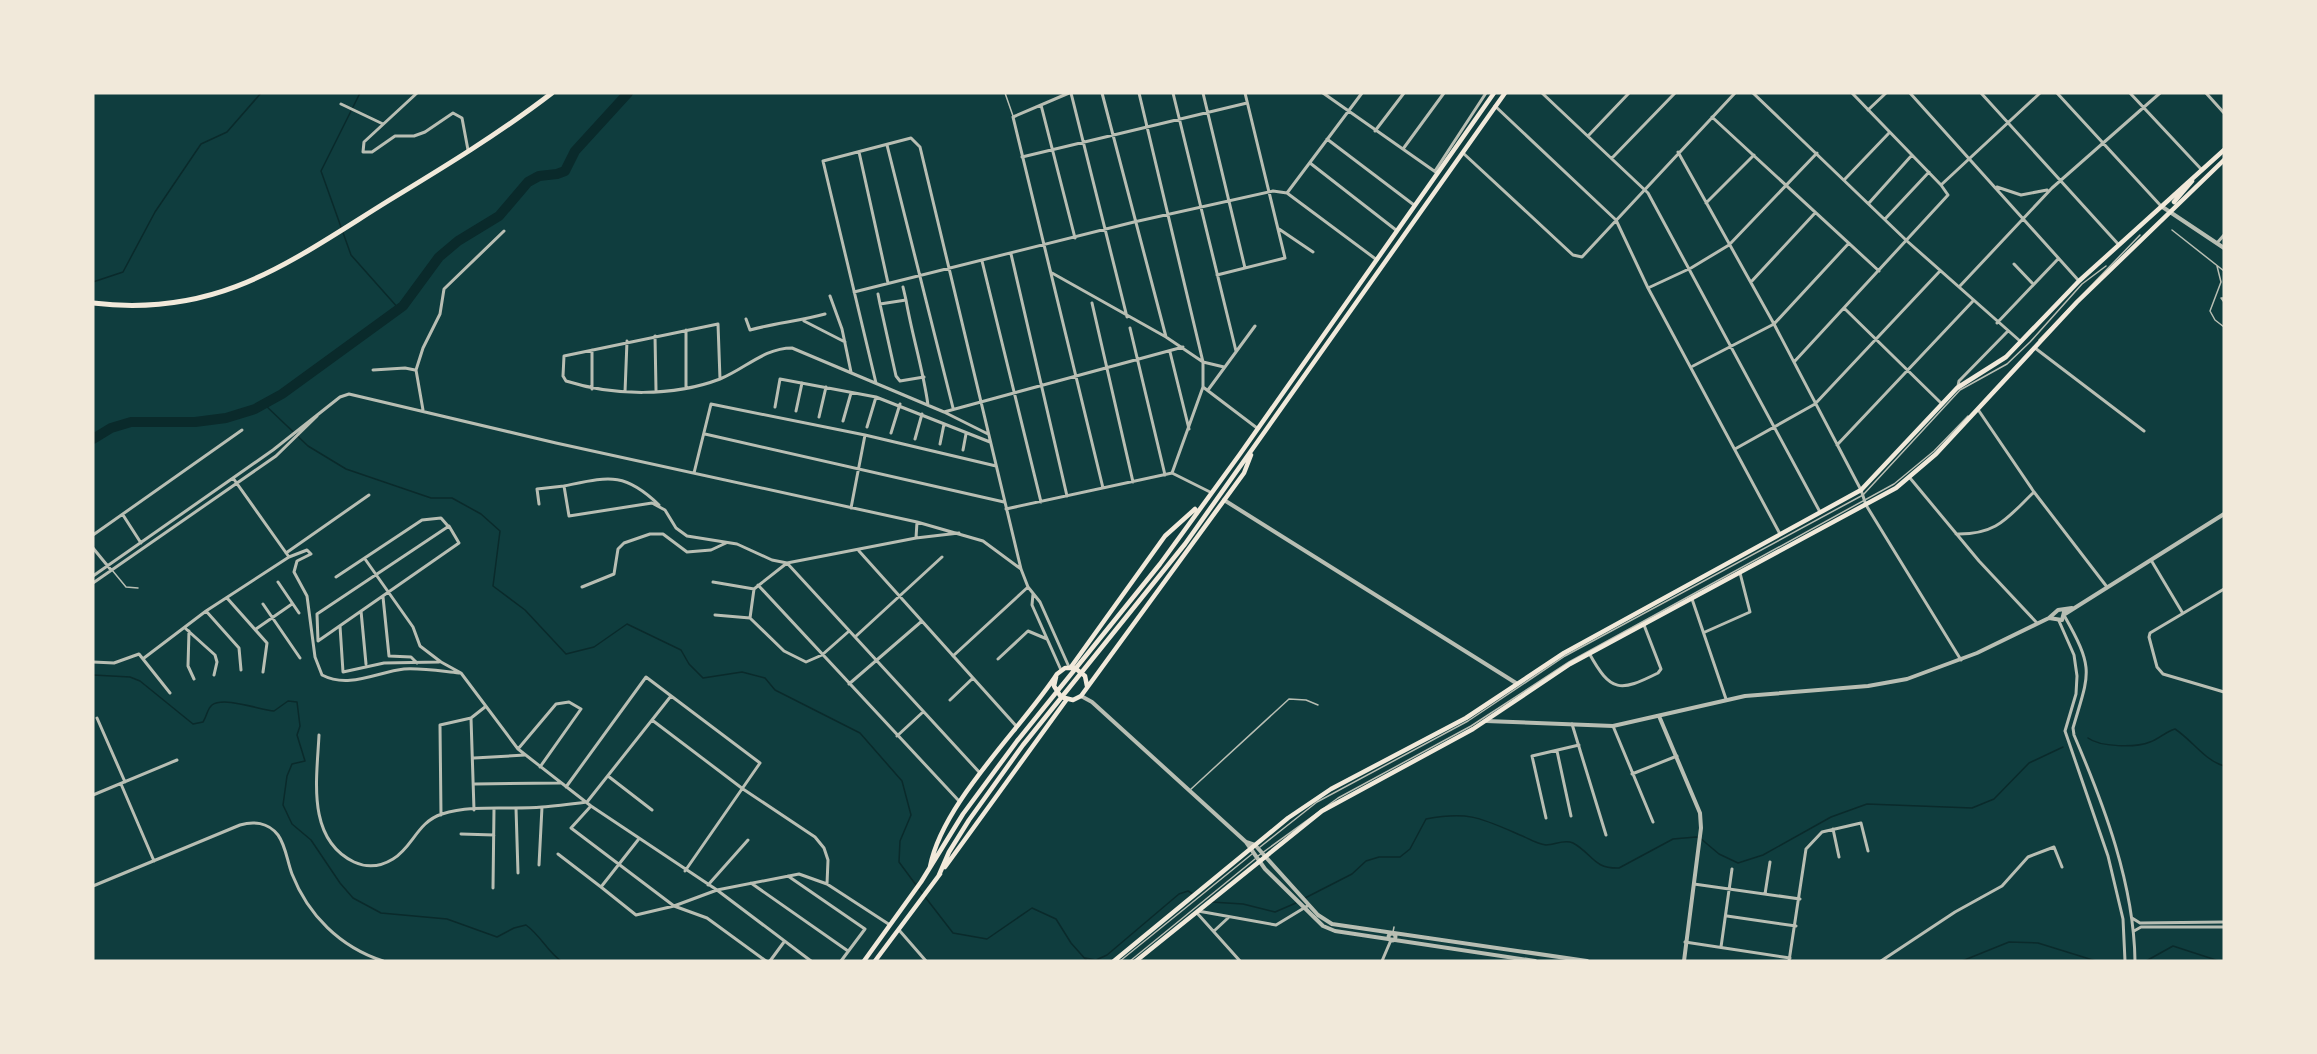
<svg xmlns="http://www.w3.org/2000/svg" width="2317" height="1054" font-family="Signika,sans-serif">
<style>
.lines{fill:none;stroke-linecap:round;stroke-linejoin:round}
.stream{stroke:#0a2a2b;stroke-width:1.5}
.river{stroke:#0a2a2b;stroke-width:10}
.service{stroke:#b8beb3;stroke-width:1.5}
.minor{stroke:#b8beb3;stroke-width:3}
.tertiary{stroke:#b8beb3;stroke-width:4}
.secondary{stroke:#f1e9da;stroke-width:4.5}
.primary{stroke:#f1e9da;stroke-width:4.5}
.trunk{stroke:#f1e9da;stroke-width:5}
</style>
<rect width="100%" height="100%" fill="#0f3d3e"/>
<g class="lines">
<path class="stream" d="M 360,93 L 321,171 L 351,255 L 399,309
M 93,282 L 123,272 L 155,212 L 201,144 L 227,132 L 261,93
M 264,404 L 308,446 L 346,469 L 431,498 L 452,498 L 481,514 L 500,531 L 493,586 L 525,610 L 566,654 L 594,647 L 627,624 L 681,650 L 689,664 L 703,678 L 742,672 L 765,678 L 775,690 L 860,733 L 902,781 L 911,815 L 900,841 L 899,862 L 916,885
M 93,410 L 94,438
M 93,675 L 130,677 L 140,681 L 193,724 L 203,722 C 207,716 207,709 212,705 C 224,696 260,710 274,711 L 288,701 L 297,702 L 300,726 L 297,735 L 305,761 L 292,764 L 287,776 L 283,805 L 292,824 L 311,840 L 340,883 L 353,898 L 381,913 L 447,919 L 497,937 L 514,928 L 526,925 C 541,936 547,951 561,961
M 2088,738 C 2100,747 2135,748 2150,742 C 2159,739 2165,732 2175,729 C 2192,740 2204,760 2224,766
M 919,889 L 953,933 L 987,939 L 1032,908 L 1056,919 L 1071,943 L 1087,961
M 1305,898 L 1352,874 L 1366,861 L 1379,857 L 1400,857 L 1410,849 L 1426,819 C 1469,811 1481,818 1520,835 C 1528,838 1536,844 1546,845 C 1555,845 1564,839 1573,843 C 1593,854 1593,869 1619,868 L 1673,839 L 1696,837 L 1700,838 L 1719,854 L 1738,863 L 1763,855 L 1831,817 L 1867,804 L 1972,808 L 1994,799 L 2029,763 L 2063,747
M 1211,902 L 1243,904 L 1275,912 L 1296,903
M 1085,958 L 1096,960 L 1107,955 L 1179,894 L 1188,891 L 1193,894
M 1962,961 L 2009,942 L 2038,943 L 2096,961
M 2146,961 L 2173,946 L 2219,961"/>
<path class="river" d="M 93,439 L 111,428 L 131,422 L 195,422 L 226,418 L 255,409 L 282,394 L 403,306 L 439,257 L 458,241 L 499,216 L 528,182 L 539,176 L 557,174 L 565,171 L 575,151 L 628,93"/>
<path class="service" d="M 1005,93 L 1013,116
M 2172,230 L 2224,271
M 2217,266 L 2221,282 L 2210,311 L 2215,320 L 2224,327
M 2224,298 L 2221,298 L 2224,302
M 2039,340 L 2140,235
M 112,570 L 126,587 L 138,588
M 1190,790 L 1289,699 L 1306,700 L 1318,705
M 1260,847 L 1317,802 L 1468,721 L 1565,656 L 1863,495 L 1960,390 L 2007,364 L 2030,342 L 2082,284 L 2106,266
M 1258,856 L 1338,798 L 1471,726 L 1569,662 L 1894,484 L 1934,451 L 1968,416
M 1393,932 L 1394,927
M 1120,961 L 1252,854
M 1130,961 L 1255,859"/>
<path class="minor" d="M 417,93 L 364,142 L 363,152 L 372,152 L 395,136 L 414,136 L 425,132 L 453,113 L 462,118 L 468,150
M 1069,93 L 1013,117 L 1103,488
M 1071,93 L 1127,317
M 1102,93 L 1166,337
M 1139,93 L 1203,362 L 1203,387 L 1172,473
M 1173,93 L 1236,351
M 1203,93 L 1245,268
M 1323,93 L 1437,173
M 1542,93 L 1648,193 L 1820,512
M 1753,93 L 1907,241 L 2020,341
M 1910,93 L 2079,281
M 1981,93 L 2119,245
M 2057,93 L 2161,206
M 2130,93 L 2201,169
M 2206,93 L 2224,113
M 341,104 L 383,124
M 1041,105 L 1075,238
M 1495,106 L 1616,220 L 1648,288 L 1780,534
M 1868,110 L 1886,93
M 1712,117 L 1879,271
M 1375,131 L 1404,93
M 1588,136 L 1629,93
M 1327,139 L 1414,205
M 887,145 L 953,408
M 1403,149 L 1444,93
M 859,152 L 888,283
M 1678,152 L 1774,324 L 1861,490 L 1866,505 L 1961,660
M 1463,153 L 1573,255 L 1582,257 L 1735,93
M 1022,157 L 1247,103
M 1612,158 L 1675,93
M 1310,163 L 1396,230
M 1435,171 L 1486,93
M 1845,179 L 1889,133
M 1941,185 L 2040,93
M 1997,187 L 2021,195 L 2047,190
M 1287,193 L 1362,93
M 1706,203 L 1754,155
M 1869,203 L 1912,155
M 1885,219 L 1929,172
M 1279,229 L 1313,252
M 2217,243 L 2224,235
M 1011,254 L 1067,496
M 982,261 L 1041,502
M 2014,264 L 2033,284
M 1052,273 L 1166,337 L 1203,362 L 1224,367
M 1217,275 L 1285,258 L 1245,93
M 1751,282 L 1815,213
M 903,287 L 906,300
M 1959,287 L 2052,188 L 2160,93
M 1648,288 L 1691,268 L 1729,245 L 1817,153
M 854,292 L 1134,222 L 1273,191 L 1287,193 L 1377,260
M 878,294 L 880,304
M 830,296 L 842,329 L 851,372
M 1092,303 L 1133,482
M 1844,308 L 1941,403
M 746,319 L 750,330 C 775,323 800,321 825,314
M 804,321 L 845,342
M 1997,323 L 2058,259
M 1130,328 L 1165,475
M 655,336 L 656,390
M 2035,348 L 2144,431
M 592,350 L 592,389
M 1170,352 L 1189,429
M 1794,362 L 1948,195 L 1941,185 L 1852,93
M 1693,366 L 1774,324 L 1849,243
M 373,370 L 405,368 L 415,370
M 924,377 L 900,381 L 896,376 L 880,304 L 906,300 C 912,335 923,369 928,405
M 720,379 L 718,324 L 564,356 L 563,376 L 566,381 C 613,396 673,397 720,379 C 745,369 764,348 792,348 L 944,412 L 988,434
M 876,383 L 823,161 L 911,138 L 920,147 L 1021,569 L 1028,587 L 1040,602 L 1069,667
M 1958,386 L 1959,381 L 2007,332
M 1203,387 L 1257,428
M 686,388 L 686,330
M 1208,390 L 1255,326
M 625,392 L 627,341
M 775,407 L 780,379 L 876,397 L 990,442
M 423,410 L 416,370 L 423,348 L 440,314 L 444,289 L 504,231
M 796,411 L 802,383
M 1979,411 L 2034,492 L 2107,587
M 944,412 L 1183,347
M 819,417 L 826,387
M 843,421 L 851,393
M 867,427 L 876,397
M 891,433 L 900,404
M 705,434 L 1004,502
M 915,439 L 922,414
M 940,444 L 944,424
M 1837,445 L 1973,301
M 1735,449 L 1815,404 L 1940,271
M 963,450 L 966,434
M 694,473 L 711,404 L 865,435 L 996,466
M 233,478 L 289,557
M 1910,478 L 1979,561 L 2037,623
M 539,504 L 537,489 L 564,486
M 659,505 C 624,471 608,477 564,486 L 569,516 L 652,503 L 665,510 L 676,528 L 687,536 L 737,544 L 772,560 L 787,563 L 980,773
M 851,508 L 865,435
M 1006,509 L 1172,473 L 1210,492
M 123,515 L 141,543
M 449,526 L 459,543 L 318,641 L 317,614 Z
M 1956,534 C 1997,535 2007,518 2034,492
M 93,535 L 242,430
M 916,538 L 917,522
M 93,548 L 111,570
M 859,551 L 1017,727
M 286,553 L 369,495
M 365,559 L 413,627 L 420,646 L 441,662 L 461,673 L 518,749 L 591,806 L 717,890 L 811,961
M 2151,560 L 2182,612
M 93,576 L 273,450 L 340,397 L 349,394 L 556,443 L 917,522 L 983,541 L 1021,569
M 336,577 L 422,520 L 441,518 L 448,526
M 278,582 L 299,613
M 713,582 L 754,589
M 93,583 L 276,456 L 317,416
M 758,585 L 959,801
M 582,587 L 614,574 L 618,549 L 624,543 L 650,534 L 663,534 L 687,552 L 711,550 L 726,543
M 2224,589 L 2150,633 L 2149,637 L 2157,667 L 2163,674 L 2224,692
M 1033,594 L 1032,605 L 1061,670
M 383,597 L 389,656 L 411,657 L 417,663
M 227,598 L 267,643 L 263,672
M 1692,599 L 1726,699
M 263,604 L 300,658
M 206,611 L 239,648 L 241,670
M 361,611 L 366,664
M 715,615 L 750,618 L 784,651 L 806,662 L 822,655 L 848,632
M 2065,617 C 2095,670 2089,673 2073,728 L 2074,735 C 2104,805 2134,884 2135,961
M 750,618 L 754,589 L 787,563 L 916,538 L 959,533
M 2059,621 L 2074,655 L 2077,676 L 2076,694 L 2065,731 L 2108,856 L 2123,919 L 2125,961
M 340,626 L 343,672 L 384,663 L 439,662
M 185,628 L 215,655 L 217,662 L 214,675
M 256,629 L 292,604
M 189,631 L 188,666 L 194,679
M 1705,632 L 1750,612 L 1740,573
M 855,637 L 942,557
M 1589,653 C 1611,693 1620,692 1658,673 L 1661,669 L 1644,625
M 953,656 L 1028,587
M 144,658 L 206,611 L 289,557 L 307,550 L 311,554 L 297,561 L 294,572 L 307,596 L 315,657 L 322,675 C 349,689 377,672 404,669 C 423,668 440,671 459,673
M 998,659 L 1028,631 L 1047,639
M 93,662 L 114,663 L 139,654 L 170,693
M 849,684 L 922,621
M 950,700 L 973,678
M 97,718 L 125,782
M 652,720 L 743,789 L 815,837 L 824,848 L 828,860 L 827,884
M 1572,724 L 1606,835
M 1613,726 L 1653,822
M 319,735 C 317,778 306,839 354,862 C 367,868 380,867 393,859 C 413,847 417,822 442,814 C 473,804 510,810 542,807 C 557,806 572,804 587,802 L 671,696
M 897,736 L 923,712
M 518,749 L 556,704 L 569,702 L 581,709 L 540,767
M 1557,751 L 1571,816
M 474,758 L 525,755
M 1632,774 L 1677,756
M 608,776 L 652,810
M 121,784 L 154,861
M 475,784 L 560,783
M 566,787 L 646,677 L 760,763 L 685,871
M 93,795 L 177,760
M 591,806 L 571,828 L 674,906 L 707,918 L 766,961
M 516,808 L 518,873
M 474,810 L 471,718 L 485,707
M 441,815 L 440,725 L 471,718
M 1546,818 L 1532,756 L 1579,745
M 1833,829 L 1839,857
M 461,834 L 494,835
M 558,854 L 601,887 L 638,840
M 539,865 L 542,807
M 788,876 L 865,929 L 841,961
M 751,883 L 848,951
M 1694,884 L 1800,899
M 708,885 L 748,840
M 93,886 L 240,825 C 253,821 268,822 278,835 C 286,846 287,861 292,874 C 308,915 340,947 383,961
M 601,887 L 636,915 L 674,906 L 717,890 L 799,874 L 827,884 L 890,925
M 493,888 L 494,809
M 1765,894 L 1770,862
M 1198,911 L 1276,925 L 1309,905
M 1197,913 L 1240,961
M 1727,916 L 1796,926
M 2132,918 L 2140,923 L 2224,922
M 899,930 L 926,961
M 1214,931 L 1228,918
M 2134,931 L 2141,927 L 2224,927
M 1685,942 L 1790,958
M 1721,947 L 1732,869
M 770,961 L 784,942
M 1382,961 L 1391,940
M 1789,961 L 1806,849 L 1822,832 L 1861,823 L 1868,851
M 1881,961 L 1955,912 L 2002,886 L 2028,857 L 2054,847 L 2062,867"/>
<path class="tertiary" d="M 2161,206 L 2224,248
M 1224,500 L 1516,683
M 2065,614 L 2224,514
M 2049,618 L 2062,620 L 2064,612
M 1081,696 L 1092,702 L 1246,842 L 1265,869 L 1323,926 L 1335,931 L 1535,961
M 1659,716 L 1700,813 L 1701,828 L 1684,961
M 1486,721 L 1613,726 L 1745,696 L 1868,686 L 1907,679 L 1977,653 L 2049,618 L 2058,610 L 2072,608
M 1246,842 L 1255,845 L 1318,915 L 1332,924 L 1587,961
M1388.5 937a3.5 3.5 0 1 1 7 0a3.5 3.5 0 1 1-7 0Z"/>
<path class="secondary" d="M 1071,667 L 1165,536 L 1195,509
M 1056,677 L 1054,686 L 1061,697 L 1073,700 L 1081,696 L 1244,473 L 1251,455
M 930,867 C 942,803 1021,729 1057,674 L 1065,668 L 1075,668 L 1085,676 L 1087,686
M 945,867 L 1067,699
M 939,875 L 949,852 L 969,820 L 1023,745 L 1185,544 L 1505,93
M 864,961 L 921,882 L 963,814 L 1017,741 L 1160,564 L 1240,454 L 1494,93
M 875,961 L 940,874"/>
<path class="primary" d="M 2174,202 L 2192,181
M 1114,961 L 1288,818 L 1331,789 L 1466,718 L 1564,653 L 1861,490 L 1957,388 L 2006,357 L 2079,281 L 2224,150
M 1136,961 L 1322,811 L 1473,729 L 1570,664 L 1896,488 L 1936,454 L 2077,302 L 2224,160"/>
<path class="trunk" d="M 93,303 C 218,318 288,263 388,201 C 444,167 500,133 552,93"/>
</g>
<rect width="2317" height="1054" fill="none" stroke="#f1e9da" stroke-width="189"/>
</svg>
